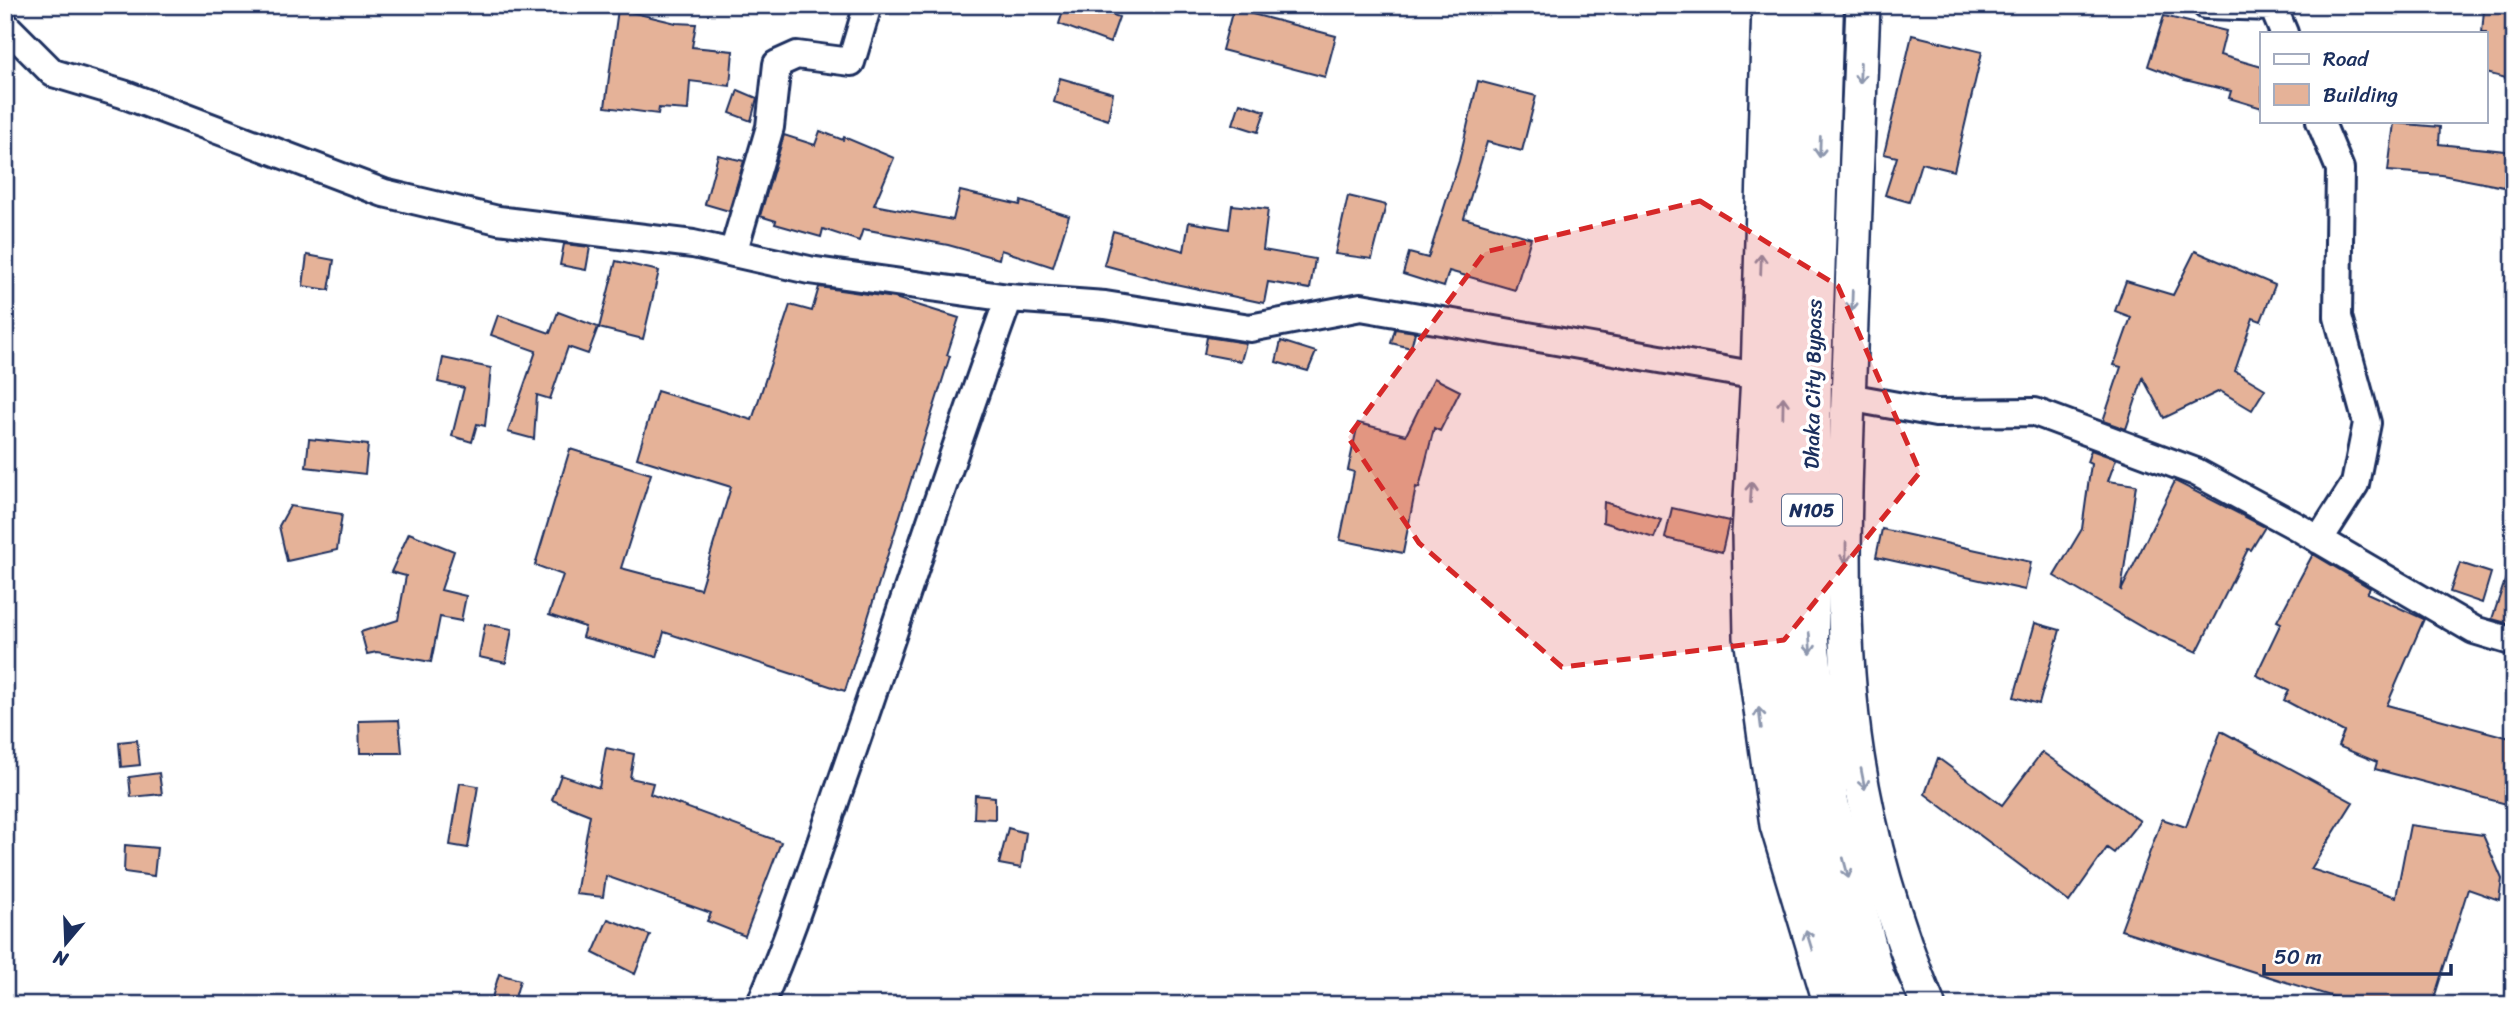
<svg xmlns="http://www.w3.org/2000/svg" width="2519" height="1010" font-family="Sriracha,sans-serif">
<style>
.building{fill:#e5b298;stroke:#1b2f5e;stroke-width:2}
.lines{fill:none;stroke-linecap:round;stroke-linejoin:round}
.minor-casing{stroke:#1b2f5e;stroke-width:32}
.major-casing{stroke:#1b2f5e;stroke-width:38}
.highway-casing{stroke:#1b2f5e;stroke-width:44}
.minor{stroke:#fff;stroke-width:26}
.major{stroke:#fff;stroke-width:33}
.highway{stroke:#fff;stroke-width:38}
.oneway{stroke:#8d97ae}
.marked{fill:#d62828;fill-opacity:0.2;stroke:#d62828;stroke-width:5;stroke-dasharray:14 9;stroke-linejoin:round}
.labels{text-anchor:middle;dominant-baseline:central;stroke-width:7;stroke-linejoin:round;paint-order:stroke}
.shield{fill:#fff;stroke:#5f6d8e;stroke-width:2}
.shield-label{font-size:19px;font-weight:bold;fill:#1b2f5e}
.street-label{font-size:21px;fill:#1b2f5e;stroke:#fff}
</style>
<rect width="100%" height="100%" fill="#fff"/>
<filter id="ink" filterUnits="userSpaceOnUse"><feTurbulence type="fractalNoise" baseFrequency=".0143" numOctaves="2"/><feDisplacementMap in="SourceGraphic" scale="14" xChannelSelector="R" yChannelSelector="G"/><feConvolveMatrix kernelMatrix="1 2 1 2 8 2 1 2 1" color-interpolation-filters="sRGB"/></filter>
<g filter="url(#ink)">
<path class="building" d="M 1065,5 L 1098,5 L 1096,9 L 1119,17 L 1110,43 L 1059,24 Z
M 618,9 L 676,23 L 696,24 L 692,47 L 733,51 L 730,86 L 690,81 L 688,110 L 659,108 L 658,114 L 605,107 Z
M 1233,9 L 1336,36 L 1325,77 L 1222,50 Z
M 2484,10 L 2514,13 L 2514,80 L 2486,73 L 2486,33 L 2482,33 Z
M 2164,16 L 2226,31 L 2220,55 L 2262,67 L 2262,108 L 2229,98 L 2231,91 L 2185,80 L 2148,66 Z
M 1912,35 L 1982,52 L 1954,171 L 1921,163 L 1909,202 L 1885,195 L 1897,157 L 1884,154 Z
M 1060,78 L 1113,93 L 1108,120 L 1054,102 Z
M 1478,81 L 1536,96 L 1522,151 L 1487,142 L 1464,218 L 1531,238 L 1515,290 L 1449,271 L 1444,287 L 1403,274 L 1409,253 L 1428,258 L 1459,161 Z
M 738,90 L 757,98 L 751,121 L 730,113 Z
M 1240,103 L 1265,111 L 1258,132 L 1233,124 Z
M 2394,123 L 2440,127 L 2439,144 L 2514,152 L 2514,189 L 2442,175 L 2388,171 Z
M 820,131 L 843,140 L 844,137 L 894,158 L 874,205 L 953,220 L 960,191 L 1020,205 L 1021,201 L 1069,216 L 1053,267 L 1001,250 L 999,259 L 948,245 L 863,229 L 859,241 L 823,229 L 821,237 L 775,224 L 776,221 L 760,216 L 784,135 L 815,145 Z
M 718,155 L 744,161 L 729,211 L 705,204 Z
M 1348,196 L 1386,205 L 1372,259 L 1335,254 Z
M 1232,205 L 1268,209 L 1263,250 L 1315,259 L 1310,289 L 1268,282 L 1264,303 L 1166,282 L 1104,265 L 1113,231 L 1184,251 L 1189,222 L 1229,229 Z
M 564,244 L 590,247 L 586,270 L 560,265 Z
M 2195,251 L 2275,285 L 2261,321 L 2253,318 L 2235,371 L 2265,389 L 2252,410 L 2220,391 L 2164,418 L 2143,378 L 2126,429 L 2103,421 L 2121,367 L 2114,365 L 2131,317 L 2115,311 L 2126,281 L 2173,295 Z
M 307,255 L 334,260 L 329,290 L 303,286 Z
M 616,261 L 659,271 L 643,339 L 599,328 Z
M 819,287 L 895,298 L 959,318 L 947,355 L 950,356 L 845,691 L 664,632 L 657,657 L 582,637 L 585,627 L 549,615 L 563,575 L 535,565 L 570,449 L 651,474 L 621,568 L 700,589 L 731,487 L 637,458 L 657,391 L 752,420 L 790,305 L 812,311 Z
M 558,312 L 598,327 L 588,354 L 568,347 L 550,399 L 537,395 L 534,439 L 508,432 L 536,351 L 491,335 L 498,315 L 550,333 Z
M 1395,329 L 1415,332 L 1411,348 L 1391,343 Z
M 1207,337 L 1246,343 L 1241,361 L 1204,354 Z
M 1281,341 L 1316,352 L 1308,371 L 1276,362 Z
M 443,358 L 491,368 L 485,426 L 477,424 L 472,442 L 452,436 L 464,388 L 438,382 Z
M 1434,378 L 1460,391 L 1440,431 L 1434,428 L 1419,488 L 1416,487 L 1403,553 L 1340,540 L 1354,472 L 1348,470 L 1358,423 L 1406,435 Z
M 309,439 L 368,445 L 365,474 L 306,467 Z
M 2091,450 L 2116,459 L 2108,481 L 2136,485 L 2121,591 L 2175,481 L 2265,527 L 2251,550 L 2248,549 L 2197,652 L 2145,629 L 2054,576 L 2082,529 L 2091,464 L 2087,462 Z
M 1604,502 L 1661,520 L 1654,538 L 1603,522 Z
M 290,506 L 342,514 L 337,550 L 287,561 L 279,526 Z
M 1672,508 L 1729,521 L 1722,552 L 1665,538 Z
M 1882,529 L 2031,562 L 2025,590 L 1876,557 Z
M 409,533 L 454,551 L 441,590 L 466,596 L 461,621 L 440,617 L 431,662 L 377,652 L 367,654 L 361,632 L 398,620 L 406,576 L 391,572 Z
M 2313,554 L 2370,588 L 2367,593 L 2424,619 L 2387,705 L 2514,739 L 2514,806 L 2375,769 L 2377,762 L 2338,746 L 2344,732 L 2284,700 L 2289,691 L 2256,675 L 2281,623 L 2277,621 Z
M 2460,563 L 2491,573 L 2482,603 L 2450,592 Z
M 2510,566 L 2514,566 L 2514,625 L 2492,619 Z
M 2035,623 L 2060,630 L 2039,704 L 2014,697 Z
M 485,624 L 512,629 L 506,663 L 479,657 Z
M 399,720 L 402,753 L 360,753 L 359,721 Z
M 2221,731 L 2353,802 L 2311,869 L 2396,897 L 2410,825 L 2483,835 L 2502,879 L 2499,900 L 2468,889 L 2432,1005 L 2359,1005 L 2121,930 L 2162,819 L 2186,827 Z
M 137,740 L 140,765 L 121,767 L 119,742 Z
M 606,748 L 634,754 L 630,778 L 653,783 L 650,794 L 781,842 L 745,936 L 707,921 L 711,913 L 606,876 L 603,897 L 576,894 L 590,815 L 552,800 L 561,775 L 599,788 Z
M 2042,752 L 2140,821 L 2114,853 L 2107,848 L 2069,902 L 1925,794 L 1938,758 L 2002,805 Z
M 159,773 L 162,794 L 131,797 L 129,777 Z
M 460,783 L 478,786 L 468,848 L 450,845 Z
M 975,795 L 995,797 L 995,819 L 974,818 Z
M 1008,828 L 1026,833 L 1021,868 L 999,864 Z
M 125,845 L 157,848 L 154,876 L 124,872 Z
M 608,919 L 650,935 L 635,974 L 593,953 Z
M 499,974 L 520,980 L 513,1005 L 491,1001 Z"/>
<g class="lines">
<defs>
<path id="minor" d="M 2206,5 L 2273,7 L 2284,33
M 5,25 L 53,73 L 123,94 L 384,193 L 498,220 L 693,244 L 809,270 L 1009,298 L 1105,305 L 1250,328 L 1361,307 L 1758,376
M 733,253 L 770,127 L 777,64 L 797,55 L 851,62 L 868,5
M 1848,397 L 1936,413 L 2035,412 L 2196,472 L 2294,525 L 2474,630 L 2514,642
M 2319,540 L 2355,484 L 2367,423 L 2338,317 L 2340,169 L 2320,121
M 760,1005 C 791,935 814,862 839,790 C 897,626 949,461 1009,298"/>
<path id="major" d="M 1769,5 L 1758,376 L 1749,534 L 1751,637 L 1777,825 L 1831,1005
M 1863,5 C 1858,120 1854,234 1850,349 C 1845,477 1838,608 1854,735 C 1866,827 1893,920 1928,1005"/>
<path id="highway" d="M 1797,5 L 1778,642 L 1799,815 L 1846,983 L 1855,1005
M 1824,5 L 1812,374 L 1809,641 L 1829,803 L 1875,978 L 1888,1005"/>
</defs>
<use href="#minor" class="minor-casing"/>
<use href="#major" class="major-casing"/>
<use href="#highway" class="highway-casing"/>
<use href="#minor" class="minor"/>
<use href="#major" class="major"/>
<use href="#highway" class="highway"/>
</g>
<defs><path id="oneway-shaft" d="M-6 0H5M1.5-3L5.5 0L1.5 3" fill="none" stroke-width="1.6" stroke-linecap="round" stroke-linejoin="round" transform="scale(1.75)"/></defs>
<g class="oneway">
<use href="#oneway-shaft" transform="translate(1860 73) rotate(92)"/>
<use href="#oneway-shaft" transform="translate(1820 147) rotate(92)"/>
<use href="#oneway-shaft" transform="translate(1761 264) rotate(-88)"/>
<use href="#oneway-shaft" transform="translate(1852 301) rotate(92)"/>
<use href="#oneway-shaft" transform="translate(1783 407) rotate(-89)"/>
<use href="#oneway-shaft" transform="translate(1751 492) rotate(-87)"/>
<use href="#oneway-shaft" transform="translate(1846 553) rotate(90)"/>
<use href="#oneway-shaft" transform="translate(1810 644) rotate(86)"/>
<use href="#oneway-shaft" transform="translate(1760 718) rotate(-97)"/>
<use href="#oneway-shaft" transform="translate(1863 779) rotate(79)"/>
<use href="#oneway-shaft" transform="translate(1846 868) rotate(75)"/>
<use href="#oneway-shaft" transform="translate(1809 940) rotate(-107)"/>
</g>
</g>
<path class="marked" d="M 1700,201 L 1838,286 L 1920,472 L 1784,640 L 1562,667 L 1419,543 L 1348,437 L 1485,252 Z"/>
<g class="labels">
<rect class="shield" x="1782" y="494.5" width="60" height="31" rx="5"/>
<g class="shield-label">
<text x="1812" y="510">N105</text>
</g>
<g class="street-label">
<text transform="translate(1813 384) rotate(-89)">Dhaka City Bypass</text>
</g>
</g>
<rect width="2519" height="1010" fill="none" stroke="#fff" stroke-width="28"/>
<rect x="14" y="14" width="2491" height="982" fill="none" stroke="#1b2f5e" stroke-width="2.5" filter="url(#ink)"/>
<rect x="2260" y="32" width="228" height="91" fill="#ffffff" stroke="#a4acbf" stroke-width="2"/>
<rect x="2274" y="54" width="35" height="10" fill="#ffffff" stroke="#a4acbf" stroke-width="2"/>
<text x="2323" y="66" font-size="21" fill="#1b2f5e">Road</text>
<rect x="2274" y="84" width="35" height="21" fill="#e5b298" stroke="#a4acbf" stroke-width="2"/>
<text x="2323" y="102" font-size="21" fill="#1b2f5e">Building</text>
<g transform="translate(66 943) rotate(199)" stroke="#ffffff" stroke-width="5" paint-order="stroke">
<path d="M0-5L12 26L0 18L-12 26Z" fill="#1b2f5e"/>
<text y="-10" font-size="19" font-weight="bold" text-anchor="middle" fill="#1b2f5e">N</text>
</g>
<path d="M2264 964v10h187v-10" fill="none" stroke="#1b2f5e" stroke-width="3.5"/>
<text x="2274" y="964" font-size="21" fill="#1b2f5e" stroke="#ffffff" stroke-width="5" paint-order="stroke">50 m</text>
</svg>
